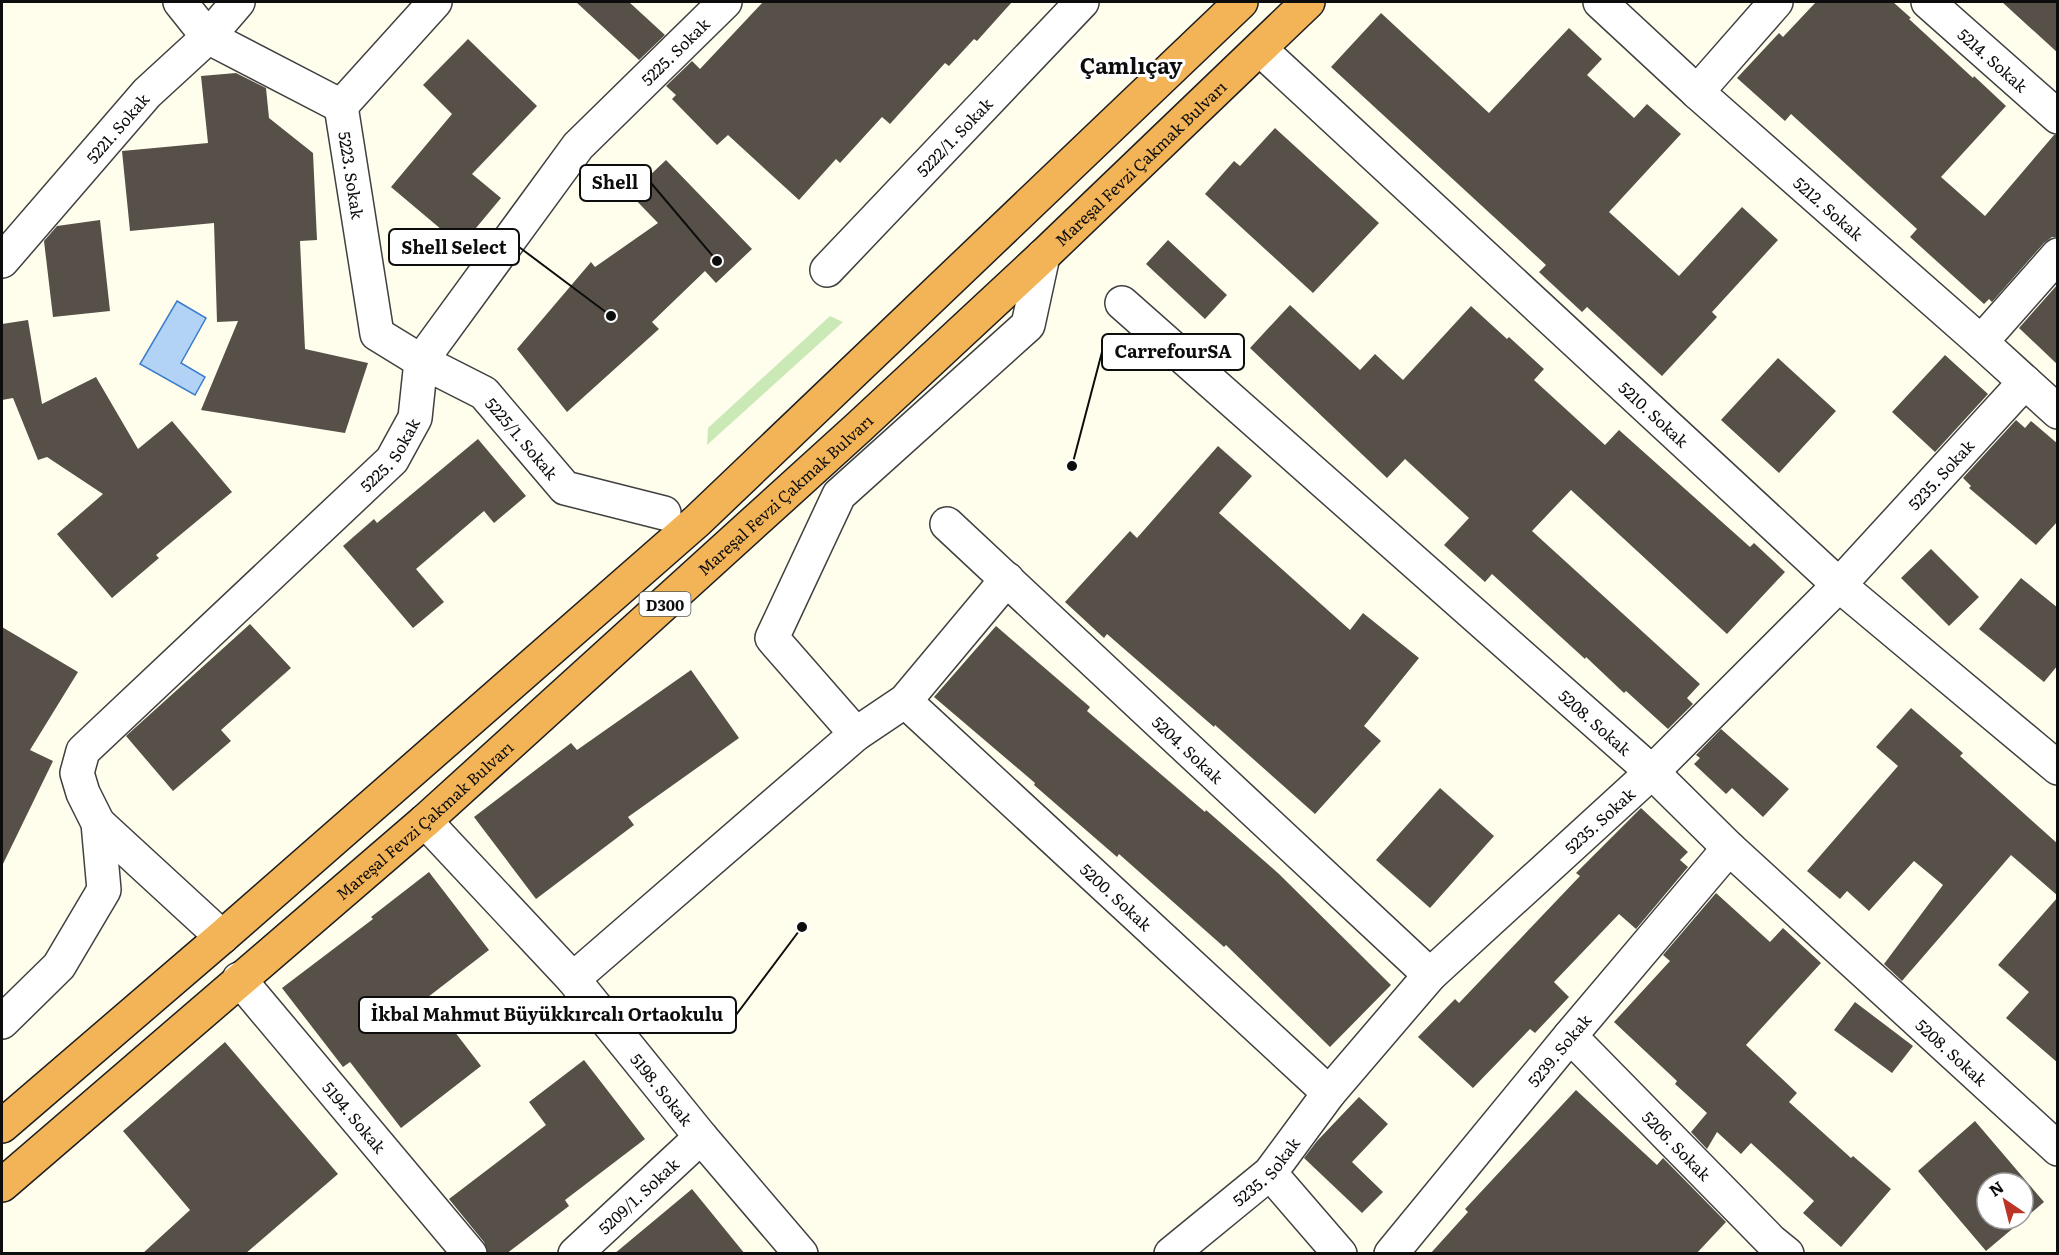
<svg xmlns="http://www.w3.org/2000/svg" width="2059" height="1255" font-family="Literata,serif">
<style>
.green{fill:#cae9b7}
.water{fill:#b2d3f6;stroke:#3a7dcc;stroke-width:1.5}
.building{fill:#565049;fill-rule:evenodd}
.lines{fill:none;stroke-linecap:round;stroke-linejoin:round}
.minor-casing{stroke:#404040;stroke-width:36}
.highway-casing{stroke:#1e1e1e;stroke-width:36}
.minor{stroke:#fff;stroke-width:33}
.highway{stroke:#f3b457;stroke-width:33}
.labels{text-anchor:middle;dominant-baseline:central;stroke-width:6;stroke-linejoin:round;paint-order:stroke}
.shield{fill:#fff;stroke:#565656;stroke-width:1.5}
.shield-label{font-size:15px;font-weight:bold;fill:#0d0d0d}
.street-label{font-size:16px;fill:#0d0d0d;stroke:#fff}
.district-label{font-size:22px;font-weight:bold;fill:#0d0d0d;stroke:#fff}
.leader{fill:none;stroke:#0d0d0d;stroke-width:2}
.callout-dot{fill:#0d0d0d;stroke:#fff;stroke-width:2}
.callout{fill:#fff;stroke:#0d0d0d;stroke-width:2}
.callout-label{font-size:18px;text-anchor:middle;font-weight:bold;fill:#0d0d0d}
</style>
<rect width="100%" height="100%" fill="#fffeed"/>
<path class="green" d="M 830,316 L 843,322 L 707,445 L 708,428 Z"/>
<path class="water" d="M 177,301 L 206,318 L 181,363 L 205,377 L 195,395 L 140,364 Z"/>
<path class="building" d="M 576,2 L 629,2 L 665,35 L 639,60 Z
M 763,2 L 1012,2 L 977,41 L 974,39 L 949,66 L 945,63 L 890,124 L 882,117 L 840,163 L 836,159 L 799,200 L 728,135 L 717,145 L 672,99 L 676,95 L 666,86 L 692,61 L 700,69 Z
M 1816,2 L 1893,2 L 1911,18 L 1909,19 L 1973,78 L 1974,76 L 2006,106 L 1941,177 L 1985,216 L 2054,135 L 2058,135 L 2058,237 L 2052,237 L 2044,243 L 1992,302 L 1989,299 L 1984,304 L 1910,237 L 1917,229 L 1791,114 L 1785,121 L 1737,78 L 1779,33 L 1783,37 Z
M 2002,2 L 2058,2 L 2058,53 Z
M 1381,13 L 1489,113 L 1569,28 L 1602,59 L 1587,75 L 1634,118 L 1647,104 L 1681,134 L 1609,212 L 1679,276 L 1742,207 L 1778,240 L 1712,312 L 1717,317 L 1662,376 L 1587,307 L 1582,312 L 1539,272 L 1546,265 L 1331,67 Z
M 468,39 L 537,106 L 472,174 L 501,198 L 461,246 L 391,187 L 452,114 L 423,85 Z
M 236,73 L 266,88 L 269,118 L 313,153 L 317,240 L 300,241 L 305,349 L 368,363 L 345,433 L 201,410 L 238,321 L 217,322 L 214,223 L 130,231 L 122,151 L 208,143 L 201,76 Z
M 1275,128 L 1379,223 L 1313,293 L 1205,194 L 1234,161 L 1240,166 Z
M 666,160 L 752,249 L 716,283 L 705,271 L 652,322 L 659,329 L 567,412 L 517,349 L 591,262 L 595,267 L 658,223 L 630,194 Z
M 100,220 L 110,311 L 53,317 L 44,241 L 57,226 Z
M 1168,240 L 1227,295 L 1205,319 L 1146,264 Z
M 2058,284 L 2058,365 L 2019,328 Z
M 1290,305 L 1360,370 L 1375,354 L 1403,380 L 1471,306 L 1507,339 L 1509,337 L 1544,369 L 1534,380 L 1605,445 L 1619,430 L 1750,547 L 1754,543 L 1785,572 L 1727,634 L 1571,490 L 1532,531 L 1700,684 L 1687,698 L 1693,704 L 1668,729 L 1626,691 L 1624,693 L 1586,657 L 1585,659 L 1492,574 L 1485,582 L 1444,545 L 1469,518 L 1405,459 L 1387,478 L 1250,348 Z
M 28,320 L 42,404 L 96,377 L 138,449 L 172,421 L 232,492 L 156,555 L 159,558 L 112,598 L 57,534 L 103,494 L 47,457 L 38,460 L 13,398 L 2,400 L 2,324 Z
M 1945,355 L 1988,394 L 1935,452 L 1892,412 Z
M 1778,358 L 1836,411 L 1779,473 L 1721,420 Z
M 2016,420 L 2025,428 L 2031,421 L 2058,444 L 2058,521 L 2036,545 L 1969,488 L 1971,486 L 1963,478 Z
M 478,439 L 526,496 L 494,523 L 484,511 L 416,569 L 444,602 L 413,628 L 343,546 L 374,519 L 377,523 Z
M 1218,446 L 1252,476 L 1219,513 L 1350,630 L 1363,613 L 1419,658 L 1364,726 L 1381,741 L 1315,814 L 1215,725 L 1214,727 L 1107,634 L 1104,638 L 1065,602 L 1130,531 L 1137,538 Z
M 1931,549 L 1979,597 L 1949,626 L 1901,578 Z
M 2021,578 L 2058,608 L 2058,665 L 2044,682 L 1979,629 Z
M 250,624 L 291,668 L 221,730 L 231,741 L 173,791 L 126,736 Z
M 996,626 L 1090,707 L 1087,711 L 1205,812 L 1206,810 L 1279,874 L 1391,985 L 1330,1047 L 1226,945 L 1224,947 L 1119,854 L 1117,857 L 1034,785 L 1035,783 L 934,697 Z
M 2,627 L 78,672 L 30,750 L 53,761 L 2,866 Z
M 691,670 L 739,738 L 628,817 L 634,825 L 536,899 L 474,817 L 571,743 L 577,750 Z
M 1911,708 L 1963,753 L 1960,756 L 2058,844 L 2058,896 L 2011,855 L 1902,981 L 1884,964 L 1943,885 L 1914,861 L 1869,911 L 1847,891 L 1840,899 L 1807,871 L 1898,766 L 1876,747 Z
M 1721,729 L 1789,789 L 1763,817 L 1732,788 L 1726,794 L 1694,764 L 1700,758 L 1696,755 Z
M 1440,788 L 1494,836 L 1430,908 L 1376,860 Z
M 1641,808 L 1688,852 L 1680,860 L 1688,867 L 1636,929 L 1619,914 L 1554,982 L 1569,997 L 1535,1033 L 1530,1029 L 1473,1088 L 1418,1037 L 1455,999 L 1459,1003 L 1580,876 L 1576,873 Z
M 429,872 L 489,950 L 428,997 L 481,1066 L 401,1128 L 350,1062 L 343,1067 L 282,988 L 373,919 L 371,917 Z
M 1716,893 L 1770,942 L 1783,928 L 1821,963 L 1746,1045 L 1797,1093 L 1789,1102 L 1851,1158 L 1853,1156 L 1891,1189 L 1841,1247 L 1803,1213 L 1814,1201 L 1751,1143 L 1741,1154 L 1717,1132 L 1707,1149 L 1691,1132 L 1707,1113 L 1675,1084 L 1677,1081 L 1614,1022 L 1670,961 L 1663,955 Z
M 2058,897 L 2058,1063 L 2006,1018 L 2029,992 L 1998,965 Z
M 1855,1002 L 1913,1046 L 1892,1073 L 1834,1030 Z
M 225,1042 L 338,1174 L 245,1254 L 142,1254 L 190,1210 L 123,1131 Z
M 584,1060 L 645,1139 L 565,1200 L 569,1206 L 506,1254 L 488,1254 L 484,1242 L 449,1199 L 546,1125 L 529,1102 Z
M 1576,1090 L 1657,1165 L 1663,1158 L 1726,1222 L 1696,1254 L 1430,1254 L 1468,1212 L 1465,1209 Z
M 1359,1097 L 1388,1124 L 1352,1162 L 1383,1192 L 1362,1213 L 1304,1158 L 1317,1141 Z
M 1975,1121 L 2044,1202 L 1986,1251 L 1918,1171 ZM 1987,1183 L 2023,1183 L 2023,1219 L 1987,1219 Z
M 692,1189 L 745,1254 L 614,1254 Z"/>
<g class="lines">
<defs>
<g id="minor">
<path d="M 180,2 L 208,37 L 341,106"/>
<path id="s1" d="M 1600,2 L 1697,92 L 1981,342 L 2058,412"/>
<path id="s2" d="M 1928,2 L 2058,117"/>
<path id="s3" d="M 1260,49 L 1839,585 L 2058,768"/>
<path d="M 1697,92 L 1776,2"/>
<path id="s4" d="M 341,106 L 377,334 L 421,361 L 484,393 L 565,488 L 664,513"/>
<path d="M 341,106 L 435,2"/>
<path id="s5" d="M 2,261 L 147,93 L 208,37 L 238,2"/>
<path id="s6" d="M 827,270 L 1082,2"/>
<path id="s7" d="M 1122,303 L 1652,772 L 1729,848 L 2058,1149"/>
<path d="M 1981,342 L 2058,255"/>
<path id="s8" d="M 947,524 L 1430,975"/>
<path id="s9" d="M 905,701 L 1329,1093"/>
<path d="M 856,734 L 772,638 L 839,495 L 1028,325 L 1043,256"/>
<path id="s10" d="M 425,821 L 573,979 L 701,1137 L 801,1254"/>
<path d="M 98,823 L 222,937"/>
<path id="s11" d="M 239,979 L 470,1254"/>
<path d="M 573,979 L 856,734 L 905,701 L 1007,579"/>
<path id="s12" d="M 2,1022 L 59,966 L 104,890 L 98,823 L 83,793 L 77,773 L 83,751 L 392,460 L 415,418 L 421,361 L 578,146 L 725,2"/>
<path id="s13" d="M 1570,1036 L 1771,1241 L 1787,1254"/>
<path d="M 1270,1173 L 1340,1254"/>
<path id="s14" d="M 575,1254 L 701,1137"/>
<path id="s15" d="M 1171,1254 L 1270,1173 L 1329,1093 L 1430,975 L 1652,772 L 1839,585 L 2025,382"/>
<path id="s16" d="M 1391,1254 L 1570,1036 L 1729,848"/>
</g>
<g id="highway">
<path d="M 2,1126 L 222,937 L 697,521 L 1241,2"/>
<path id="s17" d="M 2,1185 L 425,821 L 859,427 L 1043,256 L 1308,2"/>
</g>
</defs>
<use href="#minor" class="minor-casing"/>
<use href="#highway" class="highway-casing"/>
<use href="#minor" class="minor"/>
<use href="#highway" class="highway"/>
</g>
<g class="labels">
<rect class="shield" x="639.5" y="592" width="51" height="24" rx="4.5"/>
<g class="shield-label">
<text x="665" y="604">D300</text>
</g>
<g class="street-label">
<text stroke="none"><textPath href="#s12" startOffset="1244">5225. Sokak</textPath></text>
<text stroke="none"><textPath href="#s2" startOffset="87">5214. Sokak</textPath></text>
<text stroke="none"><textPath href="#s5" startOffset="176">5221. Sokak</textPath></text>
<text stroke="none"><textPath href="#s6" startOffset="184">5222/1. Sokak</textPath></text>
<text stroke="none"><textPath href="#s17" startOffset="1530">Mareşal Fevzi Çakmak Bulvarı</textPath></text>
<text stroke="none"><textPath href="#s4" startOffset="70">5223. Sokak</textPath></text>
<text stroke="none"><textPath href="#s1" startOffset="308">5212. Sokak</textPath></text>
<text stroke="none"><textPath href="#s3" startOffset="537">5210. Sokak</textPath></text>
<text stroke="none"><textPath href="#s4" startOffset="412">5225/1. Sokak</textPath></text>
<text stroke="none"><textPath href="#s12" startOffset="740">5225. Sokak</textPath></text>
<text stroke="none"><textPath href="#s15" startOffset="1098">5235. Sokak</textPath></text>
<text stroke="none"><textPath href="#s17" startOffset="1044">Mareşal Fevzi Çakmak Bulvarı</textPath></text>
<text stroke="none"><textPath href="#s7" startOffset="632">5208. Sokak</textPath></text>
<text stroke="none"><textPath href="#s8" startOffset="330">5204. Sokak</textPath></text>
<text stroke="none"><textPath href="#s17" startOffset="558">Mareşal Fevzi Çakmak Bulvarı</textPath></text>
<text stroke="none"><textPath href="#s15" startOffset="612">5235. Sokak</textPath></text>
<text stroke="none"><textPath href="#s9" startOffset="288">5200. Sokak</textPath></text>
<text stroke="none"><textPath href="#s16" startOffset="264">5239. Sokak</textPath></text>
<text stroke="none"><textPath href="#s7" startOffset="1118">5208. Sokak</textPath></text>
<text stroke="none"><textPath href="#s10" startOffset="358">5198. Sokak</textPath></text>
<text stroke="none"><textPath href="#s11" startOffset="180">5194. Sokak</textPath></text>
<text stroke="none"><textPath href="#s13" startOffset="153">5206. Sokak</textPath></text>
<text stroke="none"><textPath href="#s15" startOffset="126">5235. Sokak</textPath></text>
<text stroke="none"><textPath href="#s14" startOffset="86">5209/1. Sokak</textPath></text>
</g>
<g class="district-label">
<text x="1131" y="64">Çamlıçay</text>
</g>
</g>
<path class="leader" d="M717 261L651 183M611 316L519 247M1072 466L1102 352M802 927L736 1015"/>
<g class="callout-dot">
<circle cx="717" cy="261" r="6"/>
<circle cx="611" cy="316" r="6"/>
<circle cx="1072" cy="466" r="6"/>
<circle cx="802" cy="927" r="6"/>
</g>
<g class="callout">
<rect x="580" y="165" width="71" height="36" rx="6"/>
<rect x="389" y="229" width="130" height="36" rx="6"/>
<rect x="1102" y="334" width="142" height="36" rx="6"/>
<rect x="359" y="997" width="377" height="36" rx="6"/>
</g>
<g class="callout-label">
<text x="615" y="189">Shell</text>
<text x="454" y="254">Shell Select</text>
<text x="1173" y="358">CarrefourSA</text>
<text x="547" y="1021">İkbal Mahmut Büyükkırcalı Ortaokulu</text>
</g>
<rect width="2059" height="1255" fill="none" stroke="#0d0d0d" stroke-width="6"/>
<g transform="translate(2005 1201) rotate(325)"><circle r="28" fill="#ffffff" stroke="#9e9e9e" stroke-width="1.5"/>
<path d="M0-4.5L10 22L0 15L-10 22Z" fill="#bc3426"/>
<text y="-9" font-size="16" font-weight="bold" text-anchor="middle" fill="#0d0d0d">N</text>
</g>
</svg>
